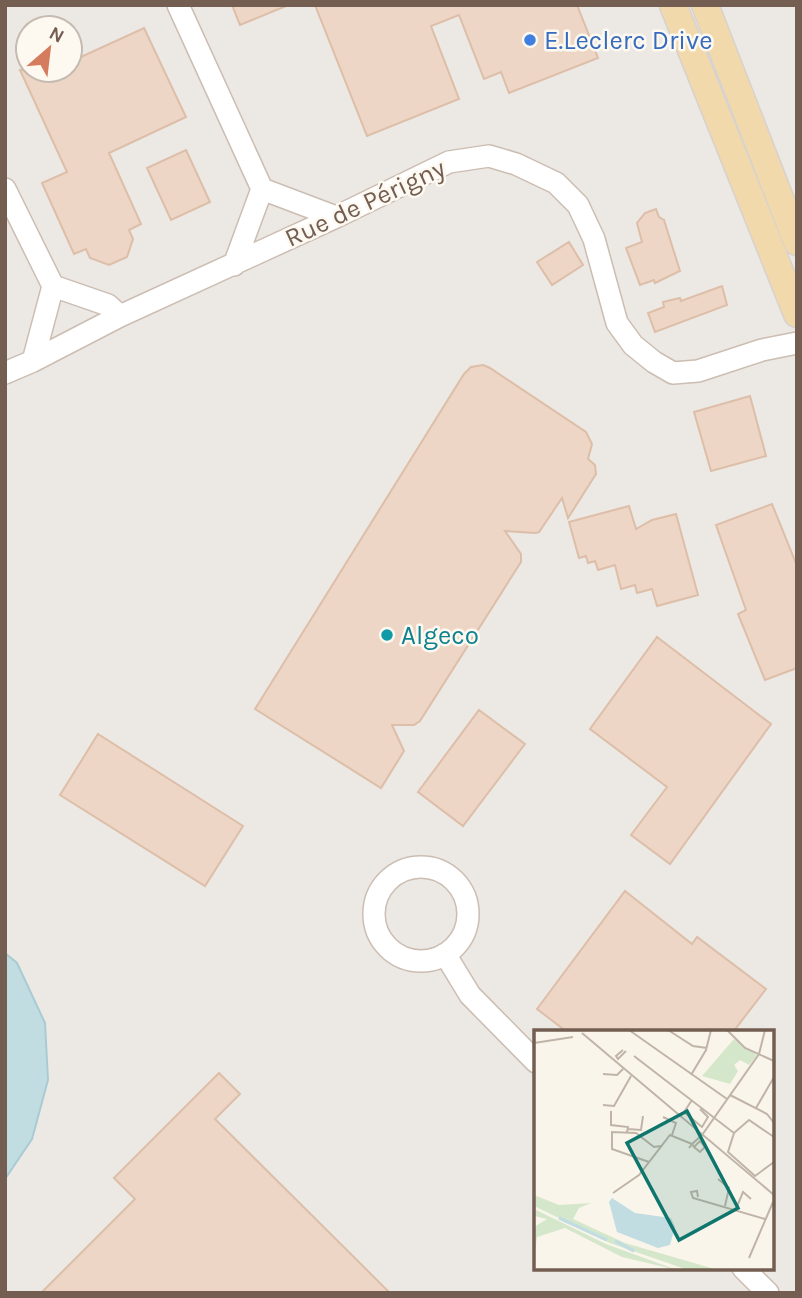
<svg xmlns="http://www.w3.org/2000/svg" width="802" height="1298" font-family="Karla,sans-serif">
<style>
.industrial{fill:#ece8e3;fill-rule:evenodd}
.water{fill:#c1dde2;stroke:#a9cbd3;stroke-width:2}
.building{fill:#edd6c6;stroke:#ddbea8;stroke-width:2}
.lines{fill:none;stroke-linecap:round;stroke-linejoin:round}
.minor-casing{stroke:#ccbdb2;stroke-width:24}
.major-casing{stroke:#d8d2ce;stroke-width:29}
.minor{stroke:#fff;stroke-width:21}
.major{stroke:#f1d9ac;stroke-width:26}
.shop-dot{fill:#3f7fe0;stroke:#fdf9f1;stroke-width:2.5}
.culture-dot{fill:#0f9aa8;stroke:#fdf9f1;stroke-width:2.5}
.labels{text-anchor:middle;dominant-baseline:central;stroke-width:5;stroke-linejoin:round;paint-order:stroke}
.shop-label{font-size:26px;fill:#366cbe;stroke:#fdf9f1;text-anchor:start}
.street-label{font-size:26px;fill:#735e51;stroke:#fdf9f1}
.culture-label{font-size:26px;fill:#0d838f;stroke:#fdf9f1;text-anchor:start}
.inset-river{fill:none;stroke:#c1dde2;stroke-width:3.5}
.inset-road{fill:none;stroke:#c0b4a8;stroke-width:2}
.view{fill:#0f766e;fill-opacity:0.15;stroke:#0f766e;stroke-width:3.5}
.inset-edge{fill:none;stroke:#735e51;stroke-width:3.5}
</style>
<rect width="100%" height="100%" fill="#faf5eb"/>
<path class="industrial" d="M 5,5 L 797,5 L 797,1293 L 5,1293 ZM 28,28 L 70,28 L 70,70 L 28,70 ZM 536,1032 L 772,1032 L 772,1268 L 536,1268 Z"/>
<path class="water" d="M 5,953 L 17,963 L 45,1023 L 48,1080 L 32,1139 L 5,1179 Z"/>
<path class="building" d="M 232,5 L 286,5 L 286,6 L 240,25 Z
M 315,5 L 577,5 L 598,58 L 509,93 L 501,72 L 484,79 L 459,15 L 431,26 L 459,99 L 367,136 Z
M 144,28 L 186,117 L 109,153 L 141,224 L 129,230 L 133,239 L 127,257 L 109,265 L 90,258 L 86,249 L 74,254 L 42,183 L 67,172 L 20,70 L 70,70 L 70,62 Z
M 186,150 L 210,202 L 171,220 L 147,168 Z
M 656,209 L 659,217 L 664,220 L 680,271 L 655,283 L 654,280 L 640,285 L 626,248 L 642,242 L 637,223 L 645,213 Z
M 569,242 L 583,265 L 552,285 L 537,262 Z
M 722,286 L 727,305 L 655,332 L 648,313 L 664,307 L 663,302 L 680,298 L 681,301 Z
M 483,365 L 490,368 L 586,432 L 592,444 L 588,459 L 595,465 L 596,474 L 568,518 L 562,498 L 539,532 L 535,533 L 505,531 L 521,554 L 521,562 L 420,721 L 414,725 L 392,725 L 404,751 L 381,788 L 255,709 L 464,374 L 471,367 Z
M 750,396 L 766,456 L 711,471 L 694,412 Z
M 772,504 L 797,566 L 797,668 L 765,680 L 738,614 L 746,610 L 716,525 Z
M 629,506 L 636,529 L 652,520 L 676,514 L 698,595 L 657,606 L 652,589 L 637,593 L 635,585 L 621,589 L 615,565 L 598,570 L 595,561 L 588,563 L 586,556 L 579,558 L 569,522 Z
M 657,637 L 771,724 L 670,864 L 631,835 L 667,787 L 590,729 Z
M 479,710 L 525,744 L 463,826 L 418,792 Z
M 98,734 L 243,826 L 205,886 L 60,795 Z
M 625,891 L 692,944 L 697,937 L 766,989 L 733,1032 L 567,1032 L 537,1009 Z
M 219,1073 L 240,1094 L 215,1119 L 390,1293 L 41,1293 L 135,1199 L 114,1178 Z"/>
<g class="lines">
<defs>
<path id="minor" d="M 178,5 L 262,189 L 336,217
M 5,189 L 53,286 L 33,361
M 234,265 L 262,189
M 53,286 L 108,305 L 120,316
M 5,373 L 33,361 L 120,316 L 336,217 L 449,162 L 489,156 L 516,164 L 556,183 L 578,205 L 594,239 L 617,323 L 633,345 L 654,362 L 673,373 L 698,371 L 762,350 L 797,343
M374 914a47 47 0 1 1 94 0a47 47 0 1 1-94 0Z
M 445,954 L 470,995 L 536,1062
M 743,1268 L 768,1293"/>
<path id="major" d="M 673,5 L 797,314
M 705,5 L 797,242"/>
</defs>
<use href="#minor" class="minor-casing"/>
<use href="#major" class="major-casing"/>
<use href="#minor" class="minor"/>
<use href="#major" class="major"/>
</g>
<circle class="shop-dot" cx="530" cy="40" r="7"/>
<circle class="culture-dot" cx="387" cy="635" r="7"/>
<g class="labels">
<g class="shop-label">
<text x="544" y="40">E.Leclerc Drive</text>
</g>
<g class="street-label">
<text transform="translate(365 203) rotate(-25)">Rue de Périgny</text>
</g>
<g class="culture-label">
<text x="401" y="635">Algeco</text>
</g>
</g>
<g transform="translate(534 1030)">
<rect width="240" height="240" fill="#faf5eb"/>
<path d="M 200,9 L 223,25 L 215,35 L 206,30 L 200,35 L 204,41 L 196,54 L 168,46 ZM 0,165 L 25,175 L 57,173 L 45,178 L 39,189 L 91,213 L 184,240 L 154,240 L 76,213 L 0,176 ZM 0,179 L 72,214 L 143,240 L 88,227 L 31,198 L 3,207 L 0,230 L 0,197 L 13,189 L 0,186 Z" fill="#d5e7cb"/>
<path d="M 78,168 L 101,183 L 137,188 L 141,197 L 136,215 L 124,218 L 83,202 L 75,172 Z" fill="#c1dde2"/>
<path class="inset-river" d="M 25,188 L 73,210M 81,211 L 100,221"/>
<path class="inset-road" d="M 95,0 L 193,69M 134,0 L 159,16 L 173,18M 193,0 L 211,18 L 240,31M 48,3 L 240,165M 0,13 L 39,7M 89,20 L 82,26 L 84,29 L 92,21M 100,26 L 200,103 L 194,122 L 221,146 L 240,132M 69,44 L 83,45 L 89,39M 157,45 L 172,20 L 177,0M 196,65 L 233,84 L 240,93M 158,70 L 150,82 L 168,97 L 174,87 L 166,79M 69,75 L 80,76 L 97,46M 222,78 L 240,47M 77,81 L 77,95 L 94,97 L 93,102M 129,87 L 142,93 L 138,105M 94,99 L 107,100 L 109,86M 200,103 L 215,90 L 240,107M 155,118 L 158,114 L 160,117 L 166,122 L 171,117 L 166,111 L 160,117M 115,132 L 78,119 L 78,102 L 102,103 L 120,117 L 127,116M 184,149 L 195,158 L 191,176M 79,163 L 105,145 L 136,105 L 158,114 L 168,105 L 225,24 L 231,0M 164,167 L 163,161 L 157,162 L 159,168 L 231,189M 202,179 L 209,162 L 217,169M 215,228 L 239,172"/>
<path class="view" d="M 153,81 L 204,178 L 145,210 L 93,113 Z"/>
<rect width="240" height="240" class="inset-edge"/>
</g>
<rect width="802" height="1298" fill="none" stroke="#735e51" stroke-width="14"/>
<g transform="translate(49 49) rotate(28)"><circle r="33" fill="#fdf9f1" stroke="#c6bbb1" stroke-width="2"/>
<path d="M0-5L12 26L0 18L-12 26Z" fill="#d57c5f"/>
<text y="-10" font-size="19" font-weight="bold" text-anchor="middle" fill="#735e51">N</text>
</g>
</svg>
